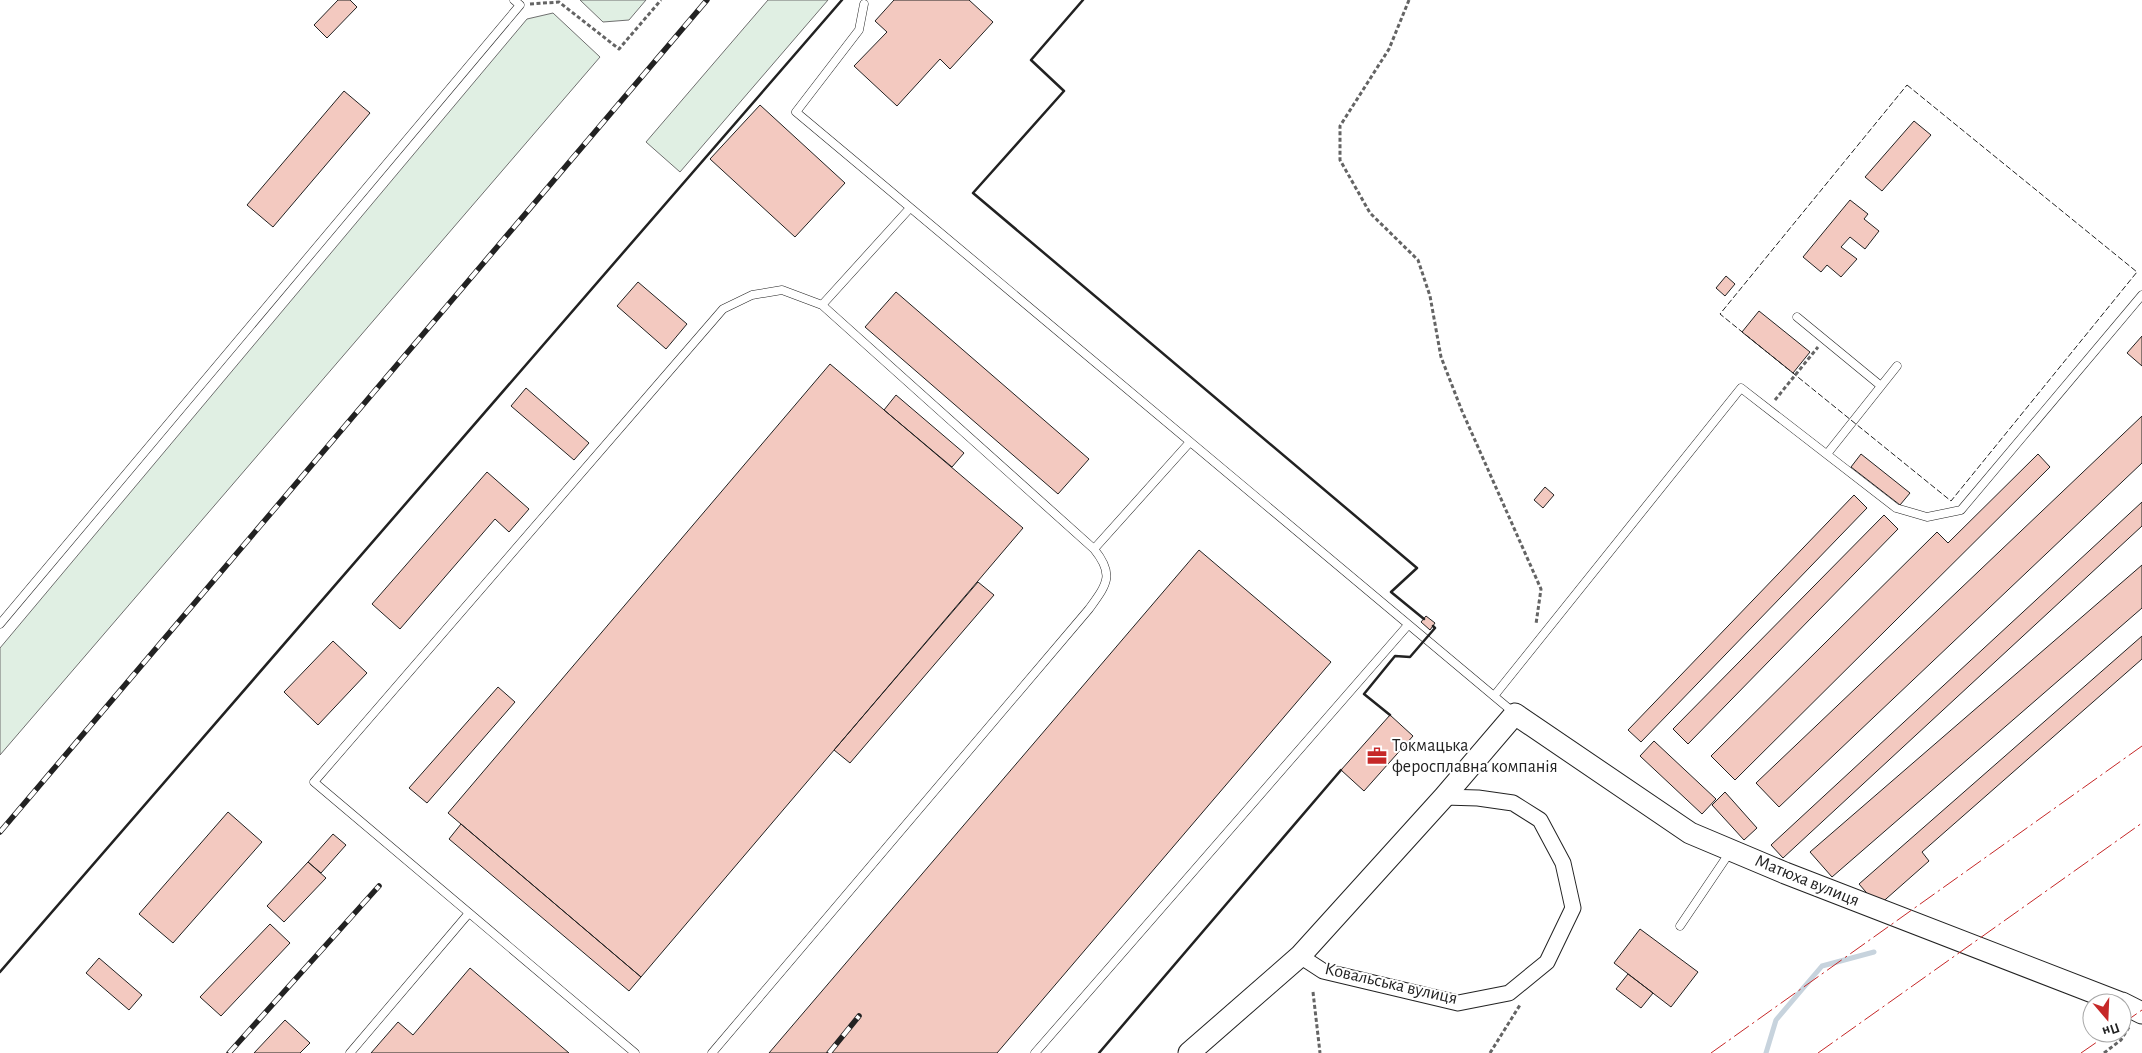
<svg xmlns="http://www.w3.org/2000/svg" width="2142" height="1053" font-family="'Alegreya Sans',sans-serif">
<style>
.green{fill:#e0efe3;stroke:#6f6f6f}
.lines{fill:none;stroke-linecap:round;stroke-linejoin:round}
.stream{stroke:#c7d3dd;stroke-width:5}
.building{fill:#f3c9c0;stroke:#222}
.lane-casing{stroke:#222;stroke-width:9}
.street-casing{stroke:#222;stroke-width:17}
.secondary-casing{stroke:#222;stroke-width:23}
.path{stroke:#646464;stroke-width:3;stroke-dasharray:4 2.5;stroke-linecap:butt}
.lane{stroke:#fff;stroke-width:8}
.street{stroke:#fff;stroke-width:15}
.secondary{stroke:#fff;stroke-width:21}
.rail-casing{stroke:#222;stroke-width:5.5}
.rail{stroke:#fff;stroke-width:4;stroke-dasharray:11;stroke-linecap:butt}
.fence{stroke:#222;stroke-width:1;stroke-dasharray:6 2.5;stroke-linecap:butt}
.wall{stroke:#222;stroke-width:2.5}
.power{stroke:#c62828;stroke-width:1;stroke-dasharray:18 4 2.5 4;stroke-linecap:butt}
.labels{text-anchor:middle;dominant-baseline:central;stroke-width:4;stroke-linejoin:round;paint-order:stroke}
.poi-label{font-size:18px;fill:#222;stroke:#fff;text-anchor:start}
.street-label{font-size:18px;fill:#222;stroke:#fff}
</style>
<rect width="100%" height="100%" fill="#fff"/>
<path class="green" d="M 580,0 L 646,0 L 629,20 L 603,22 Z
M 768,0 L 828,0 L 680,172 L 646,142 Z
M 553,13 L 600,57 L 0,755 L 0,648 L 527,19 Z"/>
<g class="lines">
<path class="stream" d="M 1766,1053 L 1776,1020 L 1822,966 L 1874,952"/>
</g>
<path class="building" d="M 338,0 L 350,0 L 357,7 L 327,38 L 314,25 Z
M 894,0 L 969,0 L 993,22 L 950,69 L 940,59 L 897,106 L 854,66 L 887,32 L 875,21 Z
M 344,91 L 370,113 L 273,227 L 247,205 Z
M 760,105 L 845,183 L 795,237 L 710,159 Z
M 1914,121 L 1931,135 L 1882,191 L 1865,177 Z
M 1850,200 L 1868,214 L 1864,219 L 1879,231 L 1865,249 L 1850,237 L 1841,247 L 1857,259 L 1841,277 L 1827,265 L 1821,272 L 1803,257 Z
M 1726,276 L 1735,284 L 1725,296 L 1716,288 Z
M 638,282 L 687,324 L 666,349 L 617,306 Z
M 896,292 L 1089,459 L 1058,494 L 865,327 Z
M 1759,311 L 1810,352 L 1793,373 L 1742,332 Z
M 2142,336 L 2142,366 L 2127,353 Z
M 830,364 L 1023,528 L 641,977 L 448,813 Z
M 526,388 L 589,443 L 574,460 L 511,406 Z
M 896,395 L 964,453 L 952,467 L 884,410 Z
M 2142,416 L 2142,463 L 1779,807 L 1756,783 Z
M 1861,454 L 1910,493 L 1900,505 L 1851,467 Z
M 2038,454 L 2050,467 L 1735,780 L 1711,756 L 1937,532 L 1948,543 Z
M 487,472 L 529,509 L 509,532 L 495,519 L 400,629 L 372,604 Z
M 1545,487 L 1554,495 L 1543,508 L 1534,500 Z
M 1854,495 L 1867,508 L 1641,742 L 1628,730 Z
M 2142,502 L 2142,526 L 1783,858 L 1771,845 Z
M 1884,515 L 1898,529 L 1688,744 L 1673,729 Z
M 1199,550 L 1331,662 L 997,1053 L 769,1053 Z
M 2142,565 L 2142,608 L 1832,877 L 1810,852 Z
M 978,582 L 994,595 L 850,763 L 834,750 Z
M 1426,616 L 1435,623 L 1430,630 L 1421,622 Z
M 2142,636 L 2142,659 L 1922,852 L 1929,861 L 1878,906 L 1859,884 Z
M 333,641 L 367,673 L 318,725 L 284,692 Z
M 498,687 L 515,702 L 427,803 L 409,788 Z
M 1390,715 L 1413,736 L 1364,791 L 1341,770 Z
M 1654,741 L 1716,799 L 1702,814 L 1640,756 Z
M 1725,792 L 1757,828 L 1744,840 L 1712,805 Z
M 228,812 L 262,842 L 173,943 L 139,914 Z
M 461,824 L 641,977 L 629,991 L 449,839 Z
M 333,834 L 346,845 L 321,873 L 308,862 Z
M 308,862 L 326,878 L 284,922 L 267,906 Z
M 270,924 L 290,943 L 221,1016 L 200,997 Z
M 1640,929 L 1698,972 L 1671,1007 L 1614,963 Z
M 99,958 L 142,995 L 129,1010 L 86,973 Z
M 470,968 L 569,1053 L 371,1053 L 398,1022 L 413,1035 Z
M 1628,974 L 1653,993 L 1641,1008 L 1616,989 Z
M 285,1020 L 310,1043 L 300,1053 L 254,1053 Z"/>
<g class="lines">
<defs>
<path id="lane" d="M 864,4 L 859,30 L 796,112 L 1513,712
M 822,305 L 1094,549
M 1797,317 L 1881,386
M 1827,454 L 1897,366
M 0,624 L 520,5 L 514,0
M 1494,696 L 1741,388 L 1896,508 L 1927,517 L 1961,510 L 2142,295
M 1680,926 L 1730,852
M 350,1053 L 469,913
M 635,1053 L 314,782 L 723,309 L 752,295 L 782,290 L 822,305 L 910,208
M 712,1053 L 1089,609 C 1107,584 1115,575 1094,549 L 1190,442
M 1035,1053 L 1408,625"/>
<path id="street" d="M 1300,956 L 1323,971 L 1458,1003 L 1509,993 L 1547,962 L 1573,908 L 1563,863 L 1540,820 L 1513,803 L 1478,798 L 1444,797"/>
<path id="secondary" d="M 2122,1003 L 2142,1013
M 1189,1053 L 1300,956 L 1444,797 L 1515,714 L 1690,833 L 1785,873 L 2121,1003"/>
</defs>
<use href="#lane" class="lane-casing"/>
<use href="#street" class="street-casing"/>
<use href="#secondary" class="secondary-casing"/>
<path class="path" d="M 1409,0 L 1389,49 L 1340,126 L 1340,160 L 1370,213 L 1418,260 L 1430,296 L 1441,357 L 1462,411 L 1541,589 L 1536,624
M 530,4 L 559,2 L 619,49 L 661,0
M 1775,400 L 1818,347
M 1313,992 L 1320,1053
M 1490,1053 L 1520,1005
M 2104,1053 L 2121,1040 L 2129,1027"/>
<use href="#lane" class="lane"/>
<use href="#street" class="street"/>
<use href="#secondary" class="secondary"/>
<defs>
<path id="rail" d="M 0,832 L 707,0
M 229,1053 L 379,886
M 829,1053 L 859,1016"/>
</defs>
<use href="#rail" class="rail-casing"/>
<use href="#rail" class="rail"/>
<path class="fence" d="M 1907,85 L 2137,272 L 1951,501 L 1720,314 Z"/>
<path class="wall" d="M 1083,0 L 1031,60 L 1064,91 L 973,193 L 1417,568 L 1391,592 L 1424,619
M 1390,715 L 1364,694 L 1395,656 L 1410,657 L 1435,628 L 1433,626
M 0,972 L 842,0
M 1099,1053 L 1341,770"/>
<path class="power" d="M 2122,1024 L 2142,1010
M 1711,1053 L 2142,746
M 1818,1053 L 2142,823
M 2081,1053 L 2110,1033"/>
</g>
<defs>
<symbol id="office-bare" viewBox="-9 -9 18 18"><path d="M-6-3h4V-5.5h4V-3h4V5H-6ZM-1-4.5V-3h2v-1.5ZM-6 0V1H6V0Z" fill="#c62828" stroke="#fff" stroke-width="2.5" paint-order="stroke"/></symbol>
</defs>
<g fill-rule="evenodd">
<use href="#office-bare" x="1363" y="742" width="28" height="28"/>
</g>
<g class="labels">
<g class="poi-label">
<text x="1392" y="746">Токмацька<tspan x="1392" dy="21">феросплавна компанія</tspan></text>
</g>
<g class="street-label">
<text transform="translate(1807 881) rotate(22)">Матюха вулиця</text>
<text transform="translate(1391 984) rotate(13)">Ковальська вулиця</text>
</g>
</g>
<g transform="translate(2107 1018) rotate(161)"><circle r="24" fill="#ffffff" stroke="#a7a7a7"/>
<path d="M0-4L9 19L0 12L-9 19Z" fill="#c62828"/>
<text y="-8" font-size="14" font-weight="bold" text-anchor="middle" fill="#222222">Пн</text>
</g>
</svg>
